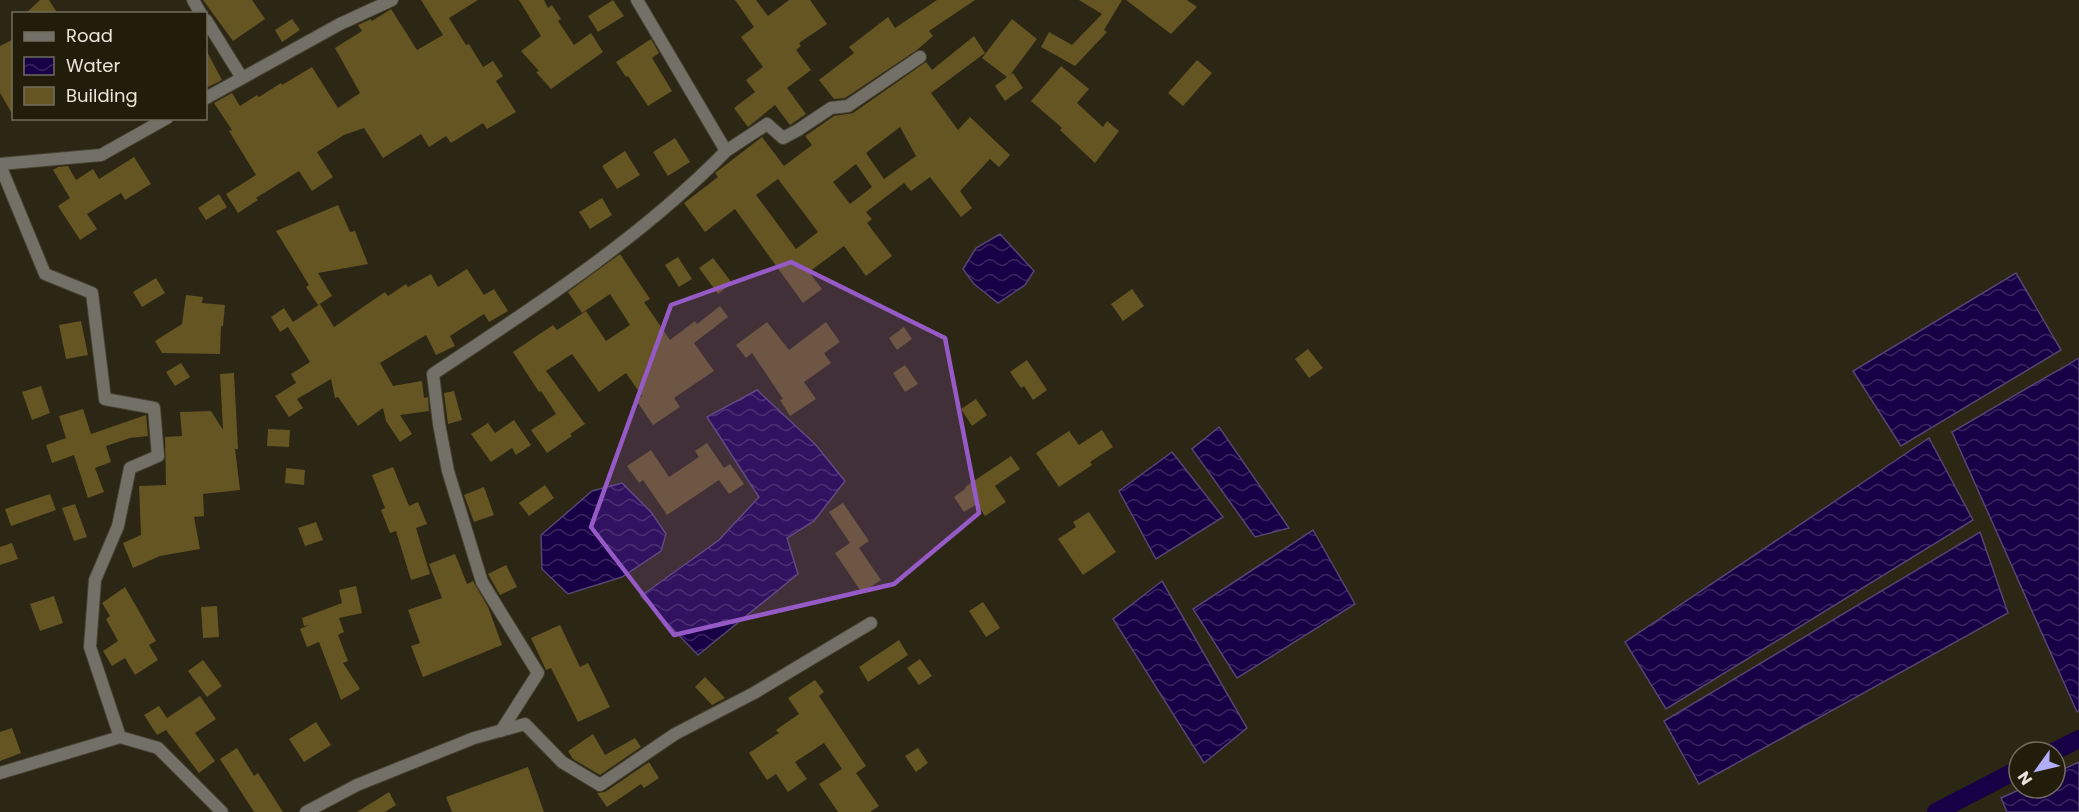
<svg xmlns="http://www.w3.org/2000/svg" width="2079" height="812" font-family="Poppins,sans-serif">
<style>
.water{fill:url(#water-waves);stroke:#564572;stroke-width:1.5}
.lines{fill:none;stroke-linecap:round;stroke-linejoin:round}
.canal{stroke:#180046;stroke-width:18}
.building{fill:#645523;fill-rule:evenodd}
.street-casing{stroke:#464131;stroke-width:14}
.street{stroke:#737068;stroke-width:12}
.marked{fill:#965ac6;fill-opacity:0.2;stroke:#965ac6;stroke-width:4.5;stroke-linejoin:round}
</style>
<defs>
<pattern id="water-waves" width="16" height="10" patternUnits="userSpaceOnUse" patternTransform="scale(1.5)"><rect width="16" height="10" fill="#180046"/><path d="M0 5q4-4 8 0t8 0" fill="none" stroke="#3a2560"/></pattern>
</defs>
<rect width="100%" height="100%" fill="#2c2615"/>
<path class="water" d="M 1000,234 L 1034,271 L 1025,285 L 998,303 L 974,284 L 963,269 L 976,248 Z
M 2016,273 L 2061,350 L 1901,446 L 1853,371 Z
M 2079,358 L 2079,711 L 2077,712 L 1952,432 Z
M 757,390 L 815,444 L 845,481 L 814,521 L 787,538 L 798,574 L 698,655 L 641,596 L 719,540 L 759,497 L 707,417 Z
M 1219,427 L 1289,528 L 1255,537 L 1192,449 Z
M 1929,438 L 1973,520 L 1666,709 L 1625,642 Z
M 1172,452 L 1223,517 L 1156,559 L 1119,491 Z
M 622,483 L 651,512 L 666,534 L 661,551 L 622,577 L 568,594 L 542,569 L 541,535 L 592,491 Z
M 1313,530 L 1355,604 L 1237,678 L 1193,609 Z
M 1980,532 L 2008,613 L 1699,784 L 1664,721 Z
M 1162,581 L 1247,728 L 1204,763 L 1113,619 Z
M 2079,762 L 2079,812 L 2007,812 L 2001,798 L 2023,788 L 2055,788 L 2055,773 Z"/>
<g class="lines">
<path class="canal" d="M 2053,752 L 2079,739
M 1936,812 L 2019,769"/>
</g>
<path class="building" d="M 40,0 L 49,0 L 58,14 L 25,14 Z
M 203,0 L 252,0 L 265,19 L 233,41 Z
M 421,0 L 478,0 L 449,18 L 466,45 L 469,44 L 483,67 L 493,61 L 503,76 L 496,81 L 516,112 L 487,129 L 483,123 L 451,143 L 446,136 L 429,147 L 421,134 L 383,158 L 364,128 L 344,135 L 317,152 L 333,177 L 312,191 L 299,171 L 256,198 L 258,200 L 238,213 L 226,194 L 256,175 L 229,131 L 232,130 L 214,103 L 232,93 L 240,106 L 257,95 L 259,97 L 281,83 L 282,85 L 312,67 L 338,108 L 360,93 L 335,48 L 362,31 L 358,25 L 371,19 L 372,21 L 391,9 L 417,50 L 443,35 Z
M 519,0 L 544,0 L 548,8 L 552,5 L 561,19 L 558,21 L 574,45 L 591,33 L 603,52 L 551,89 L 536,72 L 539,71 L 521,51 L 541,36 Z
M 613,0 L 624,16 L 598,32 L 588,16 Z
M 735,0 L 756,0 L 768,16 L 789,0 L 810,0 L 827,24 L 799,43 L 801,46 L 796,50 L 811,70 L 787,88 L 806,114 L 790,125 L 775,105 L 748,127 L 734,108 L 755,92 L 746,80 L 763,67 L 741,37 L 754,27 Z
M 937,0 L 975,0 L 929,31 L 933,36 L 917,50 L 845,98 L 834,99 L 819,80 L 854,53 L 849,47 L 888,17 L 895,28 Z
M 1079,0 L 1122,0 L 1104,30 L 1107,32 L 1075,66 L 1041,47 L 1049,32 L 1072,45 L 1102,14 Z
M 1126,0 L 1187,0 L 1197,7 L 1171,34 Z
M 292,19 L 300,30 L 282,42 L 275,30 Z
M 1012,19 L 1037,39 L 1010,75 L 1013,73 L 1023,88 L 1005,101 L 995,86 L 1007,77 L 982,58 Z
M 974,36 L 985,53 L 931,93 L 958,130 L 970,117 L 1010,155 L 999,167 L 990,159 L 960,191 L 972,208 L 961,217 L 930,177 L 911,191 L 904,183 L 866,212 L 872,219 L 867,223 L 892,256 L 866,276 L 844,246 L 809,272 L 822,289 L 803,303 L 735,209 L 705,232 L 684,203 L 718,177 L 715,173 L 762,137 L 784,166 L 812,145 L 805,136 L 834,116 L 853,113 L 926,62 L 932,70 ZM 900,127 L 916,156 L 884,179 L 866,153 ZM 856,164 L 872,187 L 850,204 L 833,182 ZM 778,179 L 818,232 L 796,249 L 756,195 Z
M 14,39 L 14,117 L 0,93 L 0,46 Z
M 651,39 L 659,53 L 652,58 L 672,91 L 648,106 L 628,76 L 626,77 L 616,62 Z
M 206,50 L 222,80 L 208,87 L 206,82 Z
M 1197,60 L 1212,73 L 1183,106 L 1168,93 Z
M 1061,66 L 1089,89 L 1077,103 L 1103,127 L 1107,121 L 1119,131 L 1095,163 L 1060,130 L 1062,128 L 1031,101 Z
M 675,138 L 690,162 L 668,176 L 653,152 Z
M 625,151 L 640,175 L 617,189 L 602,166 Z
M 134,157 L 151,184 L 125,200 L 121,193 L 87,214 L 97,229 L 80,240 L 58,206 L 70,198 L 53,170 L 58,167 L 68,166 L 76,180 L 93,169 L 99,179 Z
M 219,194 L 227,207 L 206,220 L 198,208 Z
M 602,198 L 612,215 L 590,229 L 579,212 Z
M 338,205 L 350,232 L 355,231 L 368,264 L 318,273 L 332,296 L 318,305 L 306,287 L 309,285 L 276,231 Z
M 620,254 L 650,299 L 644,302 L 670,340 L 695,321 L 697,324 L 720,306 L 728,317 L 694,343 L 714,371 L 674,398 L 680,407 L 653,425 L 636,400 L 642,396 L 626,373 L 599,392 L 572,354 L 546,371 L 585,424 L 570,434 L 572,436 L 547,453 L 531,430 L 556,414 L 541,391 L 539,392 L 513,352 L 553,325 L 557,330 L 586,311 L 606,341 L 630,325 L 610,294 L 582,313 L 568,292 Z
M 678,257 L 692,279 L 679,287 L 665,265 Z
M 713,258 L 732,283 L 718,294 L 699,268 Z
M 467,269 L 484,295 L 494,289 L 508,311 L 489,322 L 484,314 L 450,336 L 455,346 L 436,355 L 426,335 L 380,363 L 393,386 L 422,381 L 424,398 L 428,397 L 429,411 L 400,415 L 412,434 L 400,442 L 386,421 L 383,408 L 358,426 L 338,397 L 335,398 L 331,379 L 297,399 L 303,408 L 289,417 L 275,396 L 296,383 L 291,374 L 310,362 L 288,327 L 280,332 L 271,317 L 284,308 L 293,322 L 320,304 L 334,327 L 385,292 L 388,296 L 406,284 L 408,287 L 431,274 L 438,287 Z
M 156,278 L 165,293 L 142,307 L 133,292 Z
M 1132,289 L 1144,306 L 1123,321 L 1111,304 Z
M 186,295 L 203,297 L 202,303 L 225,305 L 223,326 L 221,326 L 220,354 L 162,353 L 155,341 L 182,324 Z
M 81,321 L 88,355 L 66,359 L 59,325 Z
M 767,322 L 789,350 L 826,322 L 840,342 L 824,353 L 831,363 L 804,382 L 816,399 L 790,416 L 780,400 L 783,399 L 752,353 L 746,358 L 736,345 Z
M 904,327 L 912,339 L 897,350 L 889,338 Z
M 1308,349 L 1323,368 L 1309,378 L 1295,359 Z
M 1027,360 L 1047,390 L 1033,400 L 1024,386 L 1021,388 L 1010,372 Z
M 181,363 L 190,377 L 175,386 L 166,372 Z
M 905,365 L 918,384 L 905,392 L 893,373 Z
M 234,373 L 238,449 L 235,449 L 240,490 L 203,494 L 204,516 L 194,517 L 200,549 L 160,556 L 133,568 L 123,543 L 141,535 L 139,486 L 166,485 L 165,437 L 182,436 L 180,412 L 211,411 L 223,430 L 220,374 Z
M 41,386 L 50,413 L 32,420 L 22,392 Z
M 454,391 L 462,420 L 448,424 L 444,393 Z
M 976,399 L 987,415 L 972,426 L 961,409 Z
M 83,409 L 91,434 L 146,415 L 148,436 L 130,438 L 106,446 L 111,462 L 95,468 L 104,492 L 88,498 L 74,455 L 52,463 L 46,445 L 66,438 L 59,416 Z
M 514,420 L 531,445 L 516,455 L 512,448 L 491,462 L 471,434 L 488,423 L 495,433 Z
M 268,429 L 290,430 L 289,447 L 267,446 Z
M 1102,430 L 1113,447 L 1090,462 L 1092,465 L 1059,487 L 1036,453 L 1069,431 L 1079,445 Z
M 707,443 L 724,468 L 730,464 L 744,484 L 729,494 L 719,480 L 667,515 L 643,480 L 639,483 L 627,466 L 651,450 L 669,477 L 699,457 L 695,451 Z
M 1011,456 L 1020,469 L 995,486 L 1006,502 L 985,516 L 977,504 L 964,512 L 954,497 L 966,488 L 965,487 Z
M 393,467 L 409,506 L 418,502 L 427,524 L 416,528 L 430,574 L 411,580 L 396,531 L 390,533 L 381,510 L 385,508 L 372,475 Z
M 286,468 L 305,470 L 304,485 L 285,483 Z
M 545,485 L 554,498 L 529,516 L 519,503 Z
M 484,487 L 494,515 L 474,522 L 464,495 Z
M 50,494 L 56,510 L 11,526 L 5,509 Z
M 843,503 L 869,541 L 859,548 L 881,580 L 862,593 L 835,553 L 850,543 L 829,512 Z
M 75,504 L 87,537 L 74,541 L 62,508 Z
M 1089,512 L 1116,552 L 1083,575 L 1058,539 L 1076,527 L 1073,522 Z
M 316,522 L 323,540 L 305,546 L 298,528 Z
M 12,543 L 18,559 L 0,565 L 0,547 Z
M 455,554 L 467,584 L 473,581 L 488,607 L 502,645 L 423,677 L 411,646 L 420,643 L 408,610 L 442,598 L 429,564 Z
M 506,565 L 517,587 L 500,595 L 488,574 Z
M 356,586 L 362,613 L 339,618 L 344,632 L 338,635 L 348,661 L 343,663 L 360,689 L 341,700 L 319,642 L 307,647 L 300,629 L 309,625 L 304,626 L 302,618 L 342,603 L 339,590 Z
M 125,587 L 156,641 L 149,645 L 158,660 L 135,675 L 125,658 L 112,666 L 103,651 L 118,641 L 106,619 L 110,616 L 102,603 Z
M 54,596 L 63,623 L 40,631 L 30,604 Z
M 983,602 L 1000,628 L 986,637 L 969,611 Z
M 217,606 L 219,637 L 203,638 L 201,607 Z
M 560,625 L 580,667 L 588,663 L 610,707 L 578,722 L 551,668 L 546,670 L 531,638 Z
M 899,640 L 908,655 L 868,682 L 859,667 Z
M 920,659 L 932,676 L 919,685 L 907,668 Z
M 203,660 L 222,686 L 207,697 L 188,671 Z
M 705,677 L 725,698 L 712,705 L 695,687 Z
M 815,680 L 824,692 L 819,696 L 866,766 L 856,773 L 879,806 L 870,812 L 838,812 L 819,784 L 842,769 L 824,743 L 795,762 L 807,779 L 788,792 L 776,774 L 767,780 L 749,753 L 779,733 L 776,730 L 799,714 L 788,698 Z
M 200,696 L 216,719 L 195,733 L 215,761 L 199,773 L 166,730 L 157,735 L 144,715 L 159,706 L 167,718 Z
M 316,722 L 331,745 L 304,762 L 289,739 Z
M 12,728 L 21,753 L 0,761 L 0,732 Z
M 593,734 L 605,755 L 635,738 L 641,747 L 600,775 L 573,759 L 568,751 Z
M 237,748 L 254,776 L 258,773 L 283,812 L 254,812 L 220,759 Z
M 918,748 L 928,763 L 916,772 L 905,756 Z
M 649,762 L 659,778 L 644,788 L 641,784 L 607,807 L 597,793 L 605,792 Z
M 528,767 L 544,812 L 452,812 L 446,797 Z
M 389,792 L 396,805 L 385,812 L 357,812 Z"/>
<g class="lines">
<defs>
<path id="street" d="M 193,0 L 201,14
M 206,20 L 242,78
M 206,98 L 340,24 L 392,0
M 726,151 L 767,124 L 783,138 L 798,130 L 831,108 L 848,106 L 920,57
M 0,164 L 101,155 L 167,118
M 0,165 L 45,274 L 92,293 L 105,399 L 154,408 L 158,456 L 130,468 L 118,526 L 95,580 L 90,647 L 120,737
M 501,731 L 538,673 L 482,582 L 448,471 L 439,424 L 433,374 C 535,306 640,239 726,151 L 637,0
M 0,773 L 120,737 L 158,748 L 222,812
M 306,812 L 357,785 L 474,738 L 525,724 L 562,762 L 600,785 L 675,734 L 754,693 L 871,623"/>
</defs>
<use href="#street" class="street-casing"/>
<use href="#street" class="street"/>
</g>
<path class="marked" d="M 791,262 L 945,338 L 979,513 L 894,584 L 674,635 L 591,527 L 671,305 Z"/>
<rect x="12" y="12" width="195" height="108" fill="#221d0b" stroke="#716d5e" stroke-width="1.5"/>
<rect x="24" y="32" width="30" height="9" fill="#737068" stroke="#716d5e" stroke-width="1.5"/>
<text x="66" y="42" font-size="18" fill="#e8e5da">Road</text>
<rect x="24" y="57" width="30" height="18" fill="url(#water-waves)" stroke="#716d5e" stroke-width="1.5"/>
<text x="66" y="72" font-size="18" fill="#e8e5da">Water</text>
<rect x="24" y="87" width="30" height="18" fill="#645523" stroke="#716d5e" stroke-width="1.5"/>
<text x="66" y="102" font-size="18" fill="#e8e5da">Building</text>
<g transform="translate(2037 770) rotate(236)"><circle r="28" fill="#221d0b" stroke="#716d5e" stroke-width="1.5"/>
<path d="M0-4.5L10 22L0 15L-10 22Z" fill="#b2adf9"/>
<text y="-9" font-size="16" font-weight="bold" text-anchor="middle" fill="#e8e5da">N</text>
</g>
</svg>
